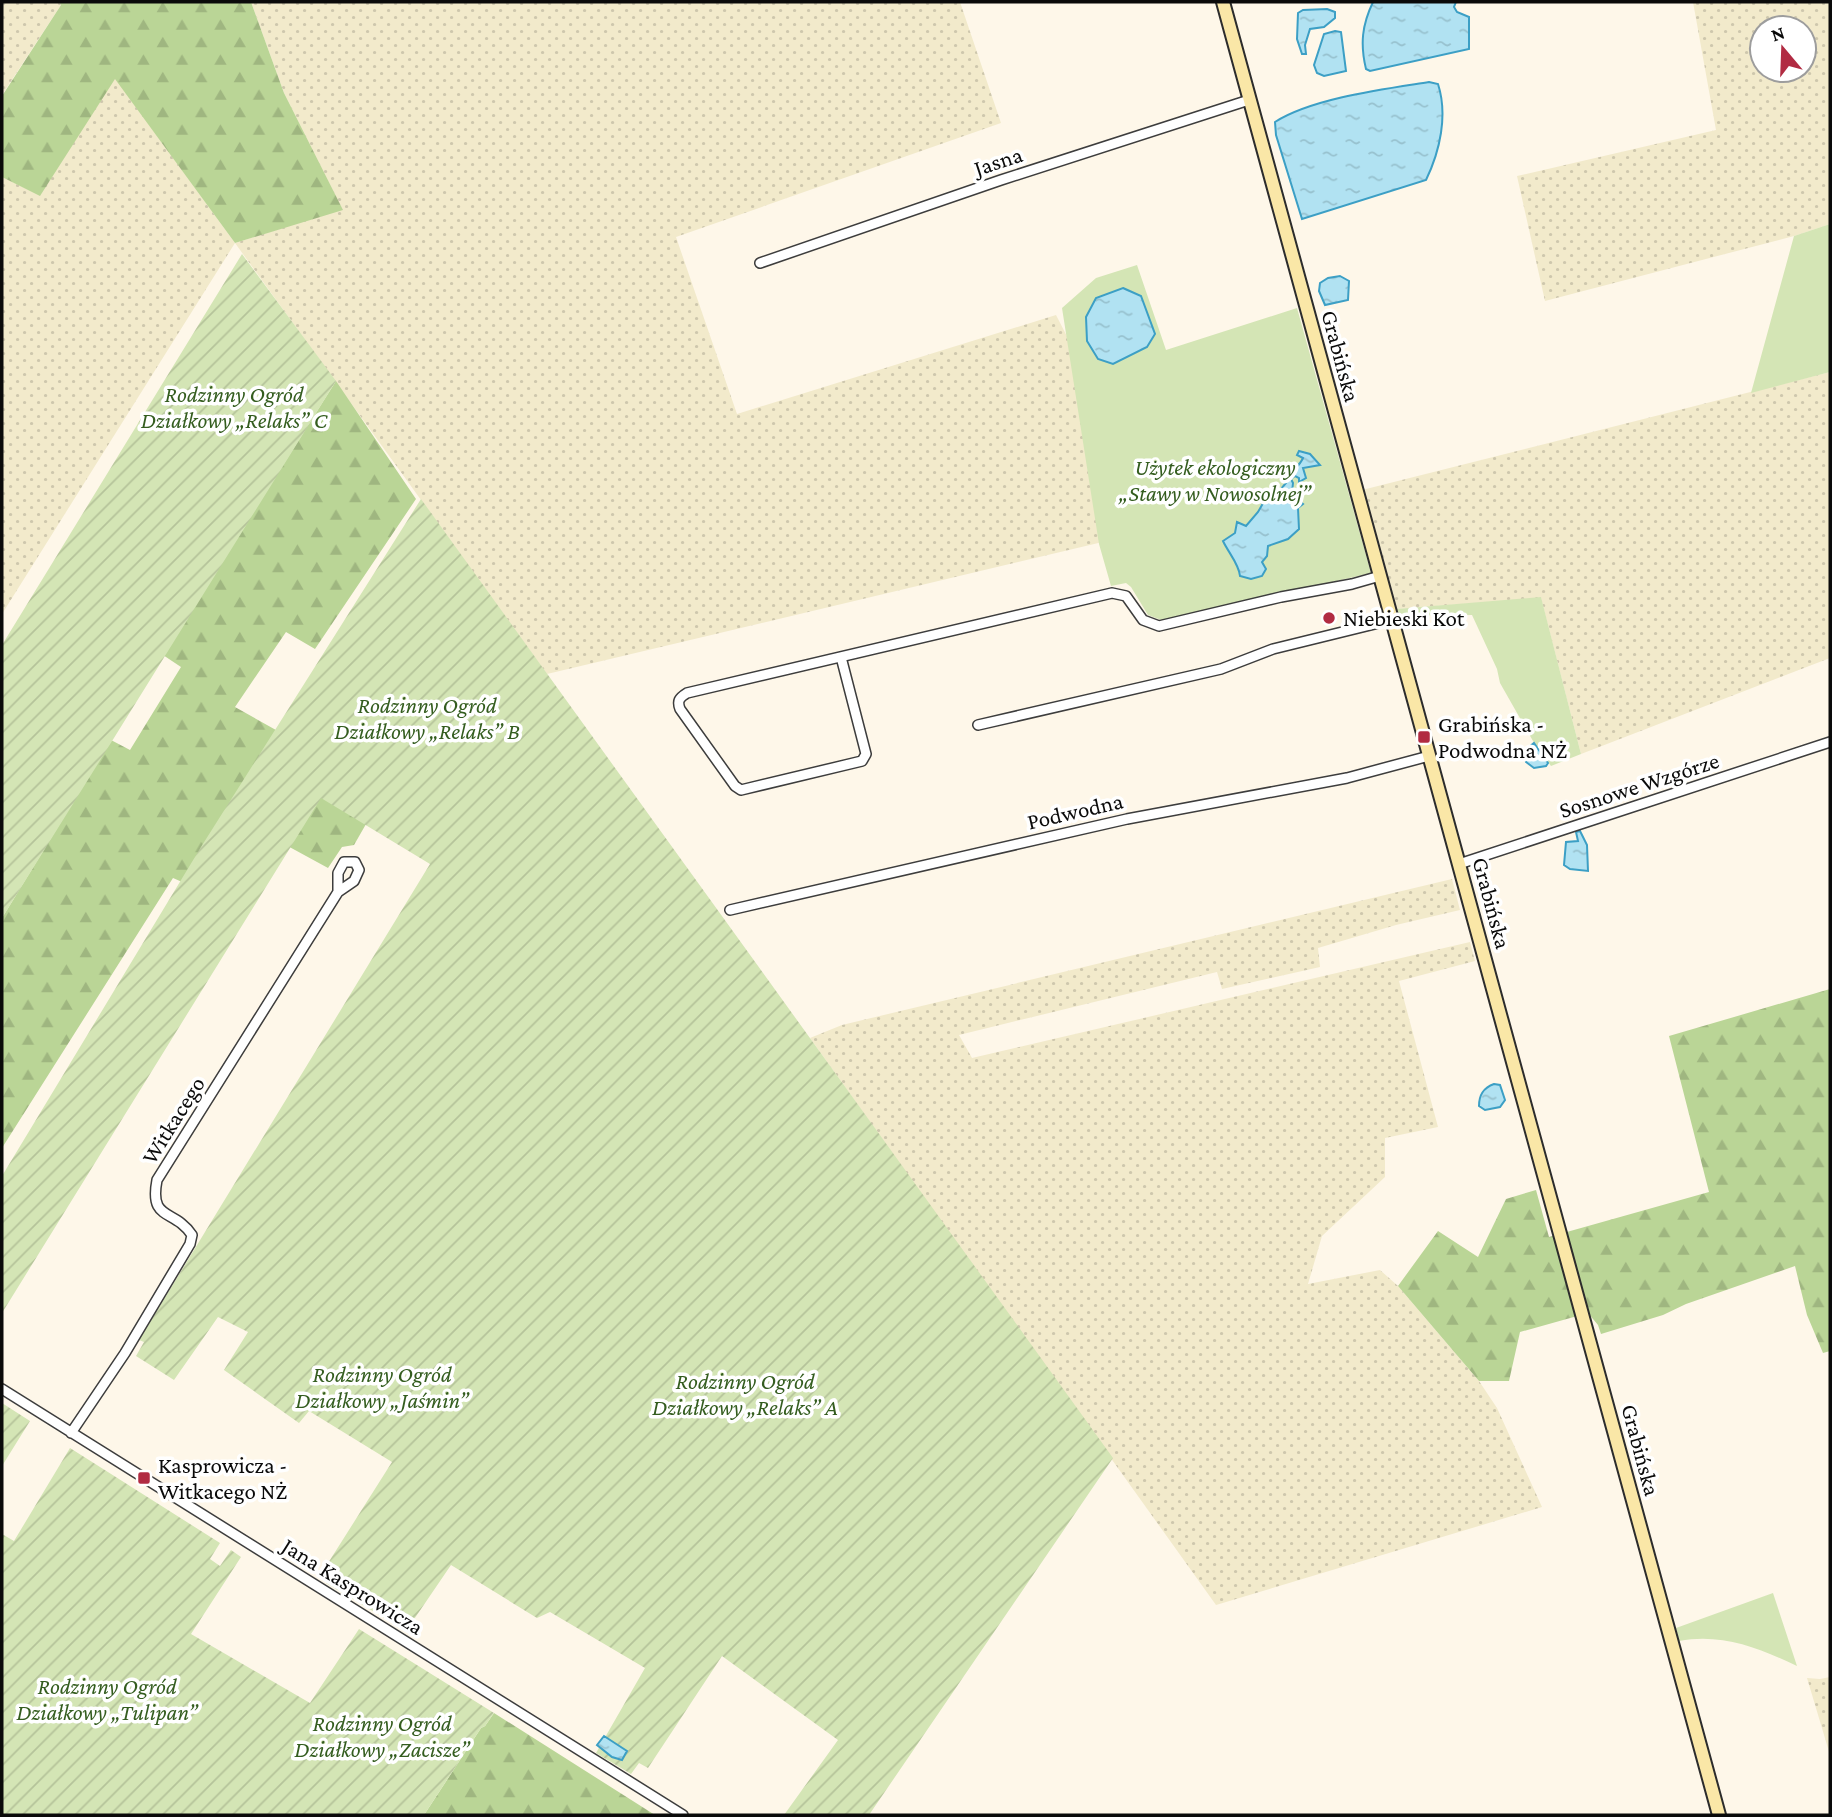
<svg xmlns="http://www.w3.org/2000/svg" width="1832" height="1817" font-family="'Crimson Pro',serif">
<style>
.farmland{fill:url(#farmland-dots);fill-rule:evenodd}
.grass{fill:#d4e5b5}
.forest{fill:url(#forest-firs)}
.garden{fill:url(#garden-furrows)}
.water{fill:url(#water-ripples);stroke:#3c9fc5;stroke-width:2}
.lines{fill:none;stroke-linecap:round;stroke-linejoin:round}
.street-casing{stroke:#3d3d3d;stroke-width:12}
.secondary-casing{stroke:#2c2c2c;stroke-width:16}
.street{stroke:#fff;stroke-width:9}
.secondary{stroke:#fae7a7;stroke-width:12}
.poi-dot{fill:#b12b42;stroke:#fff;stroke-width:2.5}
.labels{text-anchor:middle;dominant-baseline:central;stroke-width:7;stroke-linejoin:round;paint-order:stroke}
.street-label{font-size:23px;fill:#0a0a0a;stroke:#fff}
.park-label{font-size:23px;font-style:italic;fill:#345d1f;stroke:#fff}
.poi-label{font-size:23px;fill:#0a0a0a;stroke:#fff;text-anchor:start}
</style>
<defs>
<pattern id="farmland-dots" width="8" height="8" patternUnits="userSpaceOnUse" patternTransform="scale(1.75)"><rect width="8" height="8" fill="#f2eacb"/><path d="M2 2h.1M6 6h.1" fill="none" stroke="#cec7ad" stroke-width="1.8" stroke-linecap="round"/></pattern>
<pattern id="forest-firs" width="22" height="20" patternUnits="userSpaceOnUse" patternTransform="scale(1.75)"><rect width="22" height="20" fill="#bad596"/><path d="M5 1l3.5 6h-7zM16 11l3.5 6h-7z" fill="#9fb680"/></pattern>
<pattern id="garden-furrows" width="10" height="10" patternUnits="userSpaceOnUse" patternTransform="scale(1.75)"><rect width="10" height="10" fill="#d4e5b5"/><path d="M-1 1l2-2M0 10L10 0M9 11l2-2" fill="none" stroke="#b5c39a"/></pattern>
<pattern id="water-ripples" width="26" height="14" patternUnits="userSpaceOnUse" patternTransform="scale(1.75)"><rect width="26" height="14" fill="#b1e2f2"/><path d="M2 4q2-2 4 0t4 0M15 11q2-2 4 0t4 0" fill="none" stroke="#97c1ce"/></pattern>
</defs>
<rect width="100%" height="100%" fill="#fef7e9"/>
<path class="farmland" d="M 2,2 L 59,2 L 61,5 L 2,95 Z
M 251,2 L 960,2 L 1001,123 L 676,237 L 737,414 L 1056,315 L 1088,377 L 1149,531 L 547,674 L 235,243 L 2,614 L 2,177 L 40,195 L 115,78 L 235,243 L 342,209 L 284,93 Z
M 1693,2 L 1830,2 L 1830,224 L 1794,236 L 1545,301 L 1517,176 L 1716,130 ZM 1762,28 L 1804,28 L 1804,70 L 1762,70 Z
M 1830,372 L 1830,658 L 1581,754 L 1541,598 L 1396,609 L 1362,490 Z
M 1452,879 L 1460,910 L 1396,925 L 1318,948 L 1320,967 L 1222,989 L 1217,972 L 959,1035 L 972,1058 L 1470,942 L 1475,961 L 1399,981 L 1438,1127 L 1385,1138 L 1385,1177 L 1322,1236 L 1308,1284 L 1380,1270 L 1398,1286 L 1479,1381 L 1497,1408 L 1542,1507 L 1216,1605 L 810,1038 L 842,1025 Z
M 1830,1677 L 1830,1755 L 1807,1678 L 1820,1679 Z"/>
<path class="grass" d="M 1830,224 L 1830,372 L 1751,393 L 1794,236 Z
M 1137,265 L 1166,350 L 1297,308 L 1371,573 L 1164,621 L 1148,615 L 1131,587 L 1126,583 L 1111,586 L 1099,544 L 1062,308 L 1096,278 Z
M 1541,597 L 1581,754 L 1551,766 L 1533,741 L 1500,683 L 1497,669 L 1472,615 L 1398,616 L 1396,609 Z
M 1773,1593 L 1797,1666 C 1759,1648 1722,1633 1679,1641 L 1676,1628 Z"/>
<path class="forest" d="M 59,2 L 251,2 L 284,93 L 343,210 L 235,243 L 115,79 L 40,196 L 2,177 L 2,96 L 61,5 Z
M 336,381 L 416,499 L 315,649 L 286,632 L 235,707 L 385,791 L 354,845 L 342,847 L 328,868 L 284,844 L 239,907 L 173,878 L 2,1148 L 2,918 L 111,740 L 130,750 L 181,667 L 163,655 Z
M 1830,989 L 1830,1351 L 1823,1353 L 1807,1315 L 1795,1266 L 1686,1304 L 1663,1315 L 1601,1334 L 1598,1325 L 1588,1313 L 1520,1332 L 1509,1381 L 1479,1381 L 1398,1286 L 1438,1231 L 1478,1257 L 1506,1199 L 1536,1190 L 1549,1237 L 1709,1192 L 1669,1036 Z
M 494,1713 L 655,1815 L 424,1815 L 481,1728 L 485,1726 Z"/>
<path class="garden" d="M 242,254 L 336,381 L 2,918 L 2,645 Z
M 421,499 L 1113,1458 L 869,1815 L 784,1815 L 838,1740 L 722,1656 L 648,1768 L 639,1763 L 631,1774 L 596,1753 L 645,1668 L 550,1612 L 537,1618 L 451,1565 L 406,1631 L 326,1583 L 329,1576 L 323,1571 L 392,1462 L 309,1411 L 299,1423 L 224,1370 L 248,1332 L 218,1317 L 174,1380 L 136,1356 L 144,1342 L 139,1340 L 430,864 L 321,798 L 2,1313 L 2,1176 L 201,847 Z
M 2,1403 L 30,1421 L 2,1466 Z
M 70,1448 L 220,1543 L 210,1559 L 220,1566 L 231,1550 L 241,1557 L 191,1634 L 310,1703 L 359,1629 L 494,1713 L 485,1726 L 481,1728 L 424,1815 L 2,1815 L 2,1534 L 14,1541 Z"/>
<path class="water" d="M 1373,2 L 1456,2 L 1454,7 L 1457,12 L 1469,17 L 1469,49 L 1370,71 L 1366,69 C 1360,44 1362,25 1373,2 Z
M 1327,9 L 1335,12 L 1335,18 L 1324,27 L 1310,29 L 1305,45 L 1306,54 L 1302,54 L 1297,39 L 1298,13 L 1303,10 Z
M 1335,31 L 1341,32 L 1346,71 L 1324,76 L 1317,73 L 1314,65 L 1324,34 Z
M 1429,82 L 1438,84 C 1448,115 1440,151 1426,180 L 1302,219 L 1276,135 L 1275,122 C 1313,98 1385,89 1429,82 Z
M 1340,276 L 1349,281 L 1348,300 L 1325,305 L 1319,291 L 1320,283 L 1328,278 Z
M 1123,288 L 1141,296 L 1155,334 L 1147,347 L 1113,364 L 1098,359 L 1087,341 L 1086,317 L 1096,298 Z
M 1299,451 L 1310,454 L 1320,465 L 1303,468 L 1306,478 L 1299,482 L 1299,478 L 1295,476 L 1291,479 L 1293,483 L 1292,492 L 1283,493 L 1288,498 L 1297,499 L 1303,504 L 1298,508 L 1299,529 L 1288,539 L 1268,546 L 1267,556 L 1262,562 L 1266,569 L 1262,576 L 1251,579 L 1240,576 C 1239,564 1228,552 1223,541 L 1235,533 L 1237,522 L 1246,526 L 1258,512 L 1270,491 L 1281,489 L 1286,483 L 1283,479 L 1288,478 C 1292,470 1299,467 1303,458 L 1297,455 Z
M 1534,743 L 1548,763 L 1546,766 L 1534,768 L 1526,762 L 1524,751 Z
M 1580,831 L 1587,845 L 1588,871 L 1570,869 L 1564,865 L 1566,842 L 1578,841 L 1576,832 Z
M 1494,1084 L 1500,1085 L 1505,1100 L 1500,1107 L 1485,1110 L 1479,1106 C 1479,1095 1483,1088 1494,1084 Z
M 604,1736 L 627,1751 L 622,1760 L 612,1757 L 597,1745 Z"/>
<g class="lines">
<defs>
<path id="street" d="M 760,263 L 1001,180 L 1249,100
M 841,657 L 866,754 L 862,761 L 741,790 L 735,786 L 680,709 C 677,701 679,698 687,693 L 1112,593 L 1126,596 L 1143,620 L 1159,626 L 1281,597 L 1352,584 L 1380,576
M 978,725 L 1221,669 L 1273,649 L 1391,620
M 1459,864 L 1830,742
M 730,910 L 1127,819 L 1347,778 L 1429,756
M 2,1389 L 683,1815
M 71,1433 L 125,1353 L 190,1244 L 192,1235 C 174,1208 149,1222 157,1180 L 338,892 L 338,873 L 344,862 L 355,862 L 359,870 L 354,881 L 338,892"/>
<path id="secondary" d="M 1223,2 L 1719,1815"/>
</defs>
<use href="#street" class="street-casing"/>
<use href="#secondary" class="secondary-casing"/>
<use href="#street" class="street"/>
<use href="#secondary" class="secondary"/>
</g>
<g class="poi-dot">
<circle cx="1329" cy="618" r="7"/>
<rect x="1417" y="730" width="14" height="14" rx="3.5"/>
<rect x="137" y="1471" width="14" height="14" rx="3.5"/>
</g>
<g class="labels">
<g class="street-label">
<text transform="translate(998 161) rotate(-18)">Jasna</text>
<text transform="translate(1341 356) rotate(75)">Grabińska</text>
<text transform="translate(1639 785) rotate(-18)">Sosnowe Wzgórze</text>
<text transform="translate(1075 811) rotate(-13)">Podwodna</text>
<text transform="translate(1492 903) rotate(75)">Grabińska</text>
<text transform="translate(173 1120) rotate(-58)">Witkacego</text>
<text transform="translate(1641 1450) rotate(75)">Grabińska</text>
<text transform="translate(353 1586) rotate(32)">Jana Kasprowicza</text>
</g>
<g class="park-label">
<text x="234" y="394">Rodzinny Ogród<tspan x="234" dy="26">Działkowy „Relaks” C</tspan></text>
<text x="1215" y="467">Użytek ekologiczny<tspan x="1215" dy="26">„Stawy w Nowosolnej”</tspan></text>
<text x="427" y="705">Rodzinny Ogród<tspan x="427" dy="26">Działkowy „Relaks” B</tspan></text>
<text x="382" y="1374">Rodzinny Ogród<tspan x="382" dy="26">Działkowy „Jaśmin”</tspan></text>
<text x="745" y="1381">Rodzinny Ogród<tspan x="745" dy="26">Działkowy „Relaks” A</tspan></text>
<text x="107" y="1686">Rodzinny Ogród<tspan x="107" dy="26">Działkowy „Tulipan”</tspan></text>
<text x="382" y="1723">Rodzinny Ogród<tspan x="382" dy="26">Działkowy „Zacisze”</tspan></text>
</g>
<g class="poi-label">
<text x="1343" y="618">Niebieski Kot</text>
<text x="1438" y="724">Grabińska -<tspan x="1438" dy="26">Podwodna NŻ</tspan></text>
<text x="158" y="1465">Kasprowicza -<tspan x="158" dy="26">Witkacego NŻ</tspan></text>
</g>
</g>
<rect width="1832" height="1817" fill="none" stroke="#0a0a0a" stroke-width="7"/>
<g transform="translate(1783 49) rotate(341)"><circle r="33" fill="#ffffff" stroke="#9d9d9d" stroke-width="2"/>
<path d="M0-5L12 26L0 18L-12 26Z" fill="#b12b42"/>
<text y="-10" font-size="19" font-weight="bold" text-anchor="middle" fill="#0a0a0a">N</text>
</g>
</svg>
